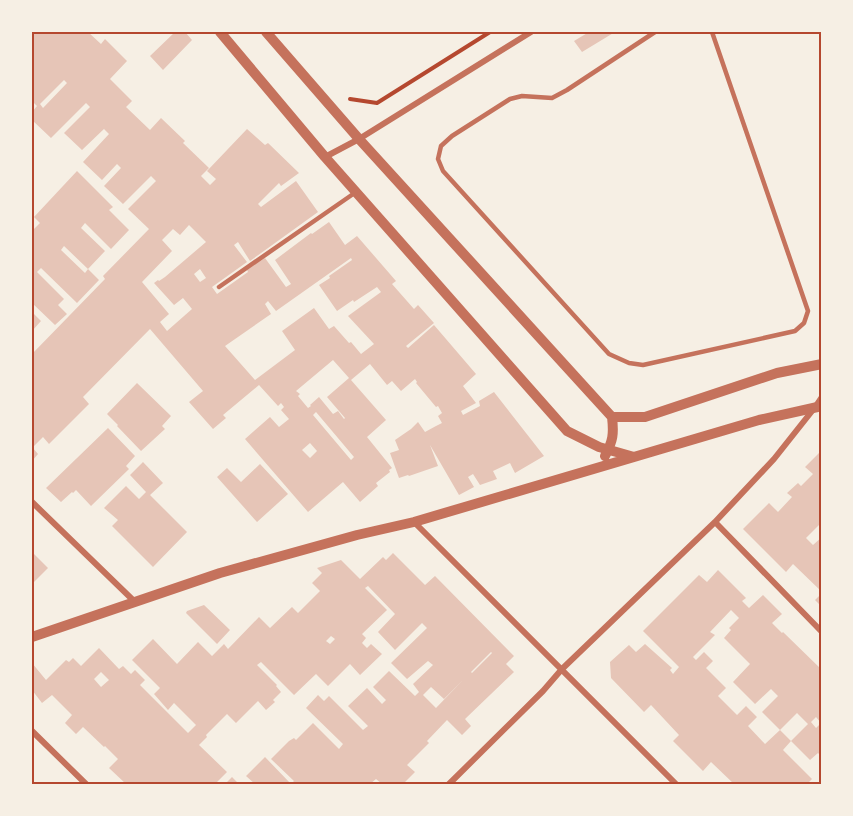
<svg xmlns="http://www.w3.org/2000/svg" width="853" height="816" font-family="'PT Sans Narrow',sans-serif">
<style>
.building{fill:#e6c5b7;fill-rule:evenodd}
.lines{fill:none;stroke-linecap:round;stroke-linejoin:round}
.path{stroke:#b5482f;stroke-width:4}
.service{stroke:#c5725c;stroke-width:4.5}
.minor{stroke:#c5725c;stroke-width:6}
.tertiary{stroke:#c5725c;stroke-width:10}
.neatline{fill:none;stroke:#b5482f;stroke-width:2}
</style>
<rect width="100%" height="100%" fill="#f6efe4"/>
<path class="building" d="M 32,32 L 88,32 L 101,44 L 105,39 L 127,61 L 110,79 L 132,101 L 126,107 L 150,130 L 161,118 L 185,141 L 183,143 L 209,168 L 201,176 L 210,185 L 216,179 L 207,171 L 247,129 L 265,145 L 268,143 L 299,173 L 281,186 L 279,183 L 258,204 L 261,207 L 296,181 L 318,212 L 250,261 L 238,242 L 234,245 L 247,262 L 212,287 L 217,294 L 248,272 L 247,270 L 265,258 L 286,287 L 291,284 L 275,260 L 311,233 L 312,234 L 329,222 L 345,245 L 357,236 L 396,281 L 392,284 L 414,309 L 418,305 L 434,323 L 406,346 L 408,348 L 434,325 L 476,374 L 463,386 L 476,403 L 461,411 L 463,415 L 480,406 L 479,401 L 494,392 L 544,456 L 515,473 L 510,463 L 493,471 L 497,479 L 480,485 L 473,474 L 468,477 L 474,487 L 459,495 L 430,445 L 438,466 L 409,476 L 408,475 L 399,478 L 390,453 L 399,450 L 395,440 L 411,429 L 418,422 L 425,432 L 436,426 L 442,423 L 438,416 L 442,413 L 438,406 L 436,407 L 416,383 L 417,382 L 415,379 L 401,391 L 392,381 L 387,385 L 370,364 L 351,380 L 386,420 L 367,437 L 392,468 L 389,470 L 390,472 L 376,483 L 378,486 L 360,502 L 343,482 L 308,512 L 245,439 L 270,417 L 279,427 L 289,419 L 281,410 L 284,407 L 281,403 L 278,406 L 259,385 L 223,415 L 226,418 L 213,429 L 189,402 L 203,391 L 150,329 L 83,397 L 89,404 L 49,444 L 43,437 L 33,447 L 32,446 L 32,354 L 105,279 L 103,276 L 149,229 L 128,209 L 156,181 L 151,176 L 123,204 L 104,186 L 121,168 L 117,164 L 102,180 L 83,162 L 109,134 L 104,129 L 105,128 L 82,150 L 64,133 L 90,107 L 86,103 L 51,138 L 32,120 L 32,112 L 37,106 L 32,101 ZM 64,80 L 67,83 L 43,108 L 40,104 ZM 189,225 L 206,242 L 165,277 L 159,281 L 158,280 L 154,283 L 174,305 L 183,298 L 192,309 L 167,331 L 160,322 L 169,314 L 142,282 L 172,251 L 162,240 L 173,229 L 180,235 ZM 351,258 L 352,260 L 329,276 L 330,278 L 319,285 L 337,311 L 353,300 L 354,302 L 377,287 L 381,292 L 348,316 L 374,344 L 361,354 L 351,342 L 349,343 L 334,326 L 329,329 L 314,308 L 282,331 L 295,350 L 255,380 L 225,346 L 271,314 L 265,304 L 268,301 L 276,311 ZM 200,269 L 206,278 L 200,282 L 194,274 ZM 333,360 L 349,378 L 327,397 L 345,418 L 344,419 L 338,411 L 333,414 L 319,397 L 310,405 L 311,406 L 308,408 L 298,396 L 300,394 L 296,391 ZM 316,412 L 354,457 L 351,460 L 313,415 ZM 310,443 L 317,451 L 310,458 L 302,450 Z
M 175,32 L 185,32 L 192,40 L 163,70 L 150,56 Z
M 589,32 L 615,32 L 582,52 L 574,41 Z
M 77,171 L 113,207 L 109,210 L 129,230 L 111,249 L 85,223 L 81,228 L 105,251 L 88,269 L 64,246 L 61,250 L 85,273 L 88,269 L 99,280 L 77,303 L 41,268 L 37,272 L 64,299 L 58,305 L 67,314 L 55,325 L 32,303 L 32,231 L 40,223 L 34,217 Z
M 32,312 L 41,321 L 32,331 Z
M 137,383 L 171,416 L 162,426 L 165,429 L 141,451 L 117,426 L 118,425 L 107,414 Z
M 108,428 L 135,456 L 126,466 L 129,469 L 91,506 L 76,490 L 73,493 L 72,492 L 61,502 L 46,488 Z
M 32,447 L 38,454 L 32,461 Z
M 819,453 L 820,454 L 822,453 L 822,522 L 806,538 L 813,545 L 822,537 L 822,592 L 793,564 L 786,572 L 743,529 L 769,503 L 778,512 L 792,497 L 787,493 L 798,483 L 801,486 L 813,474 L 805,467 Z
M 143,462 L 163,483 L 150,495 L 187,532 L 153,567 L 112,526 L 118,520 L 104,508 L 126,486 L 139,499 L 146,492 L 130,475 Z
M 260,464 L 288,494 L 257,522 L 217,477 L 227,468 L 241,482 Z
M 32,552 L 48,568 L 32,584 Z
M 393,553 L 425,585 L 435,576 L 514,656 L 506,664 L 514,672 L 465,719 L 471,726 L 462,735 L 447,720 L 427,741 L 429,743 L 407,765 L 415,772 L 403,784 L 382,784 L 376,779 L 370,784 L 255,784 L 246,776 L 265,757 L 291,784 L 294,781 L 271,759 L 289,741 L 294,738 L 296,740 L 313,723 L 339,749 L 343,744 L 306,708 L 318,695 L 324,701 L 329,696 L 363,730 L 368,726 L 348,706 L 367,688 L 382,704 L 386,700 L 373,687 L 389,671 L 415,696 L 419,692 L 413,684 L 433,665 L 428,661 L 407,679 L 391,663 L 427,628 L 422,623 L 395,650 L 378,632 L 395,614 L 368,586 L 365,588 L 387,610 L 362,634 L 366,638 L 362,643 L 367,648 L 371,644 L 382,654 L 360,675 L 350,664 L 328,686 L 316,674 L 294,695 L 261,662 L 257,665 L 277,685 L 276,686 L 281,692 L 273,700 L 275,702 L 266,710 L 258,701 L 236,723 L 227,714 L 206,735 L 207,737 L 199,745 L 227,772 L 215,784 L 141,784 L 138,782 L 135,784 L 126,784 L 109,768 L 118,759 L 105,746 L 104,747 L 83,727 L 76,734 L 65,723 L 72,715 L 52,695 L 42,703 L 32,690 L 32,663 L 46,680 L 66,660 L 69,662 L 73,658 L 81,666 L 99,648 L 119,669 L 123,666 L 131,674 L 135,670 L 145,680 L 140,685 L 188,733 L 196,725 L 174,703 L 168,710 L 154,694 L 160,688 L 132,660 L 153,639 L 177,664 L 198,642 L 212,656 L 224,644 L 228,649 L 259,617 L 270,628 L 292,607 L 298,613 L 320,591 L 312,583 L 322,573 L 317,568 L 341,560 L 360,579 L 383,557 L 386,560 ZM 331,636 L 335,639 L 330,644 L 326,641 ZM 491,652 L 492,653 L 472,673 L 471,672 ZM 101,672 L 109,680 L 101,687 L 94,679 ZM 463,680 L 436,708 L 423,695 L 431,687 L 444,699 Z
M 718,570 L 746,598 L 742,601 L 749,608 L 763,595 L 782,614 L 772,623 L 782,633 L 783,632 L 822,670 L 822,757 L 818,753 L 810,760 L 791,741 L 808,724 L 797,713 L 780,730 L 762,712 L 778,696 L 771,689 L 755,704 L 733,682 L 750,664 L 724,638 L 731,630 L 729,628 L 739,618 L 731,610 L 710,632 L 715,635 L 693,657 L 696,660 L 704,652 L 713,661 L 706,668 L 726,688 L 718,696 L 737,715 L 746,706 L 757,717 L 748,726 L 765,744 L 780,730 L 791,741 L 783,750 L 812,779 L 807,784 L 734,784 L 711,762 L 703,771 L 673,741 L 679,735 L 651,705 L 644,712 L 611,678 L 610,662 L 629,645 L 636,652 L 645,644 L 672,668 L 670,670 L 673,674 L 679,667 L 643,631 L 699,575 L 707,582 ZM 816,717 L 821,723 L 816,728 L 811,722 Z
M 822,593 L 822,607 L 815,600 Z
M 204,605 L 230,630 L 217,644 L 186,613 L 187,611 Z
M 232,777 L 239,784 L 225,784 Z"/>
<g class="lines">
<path class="path" d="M 350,99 L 377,103 L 490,32"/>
<path class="service" d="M 655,32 L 567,90 L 552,98 L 522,96 L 510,99 L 452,136 L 441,146 L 438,159 L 443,171 L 609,354 L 629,363 L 643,365 L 795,331 L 804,323 L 808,311 L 712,32
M 219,287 L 356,192"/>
<path class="minor" d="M 325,157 L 359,139 L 531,32
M 32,502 L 134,601
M 414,522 L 676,784
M 715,522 L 822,632
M 32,731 L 86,784
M 449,784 L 543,691 L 562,669 L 715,522 L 774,459 L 816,406 L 822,397"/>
<path class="tertiary" d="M 220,32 L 325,157 L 567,431 L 599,447 L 634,457
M 266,32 L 359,139 L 612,417 C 614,434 613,441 605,456
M 612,417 L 645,417 L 777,373 L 822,364
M 32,637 L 220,573 L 357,535 L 414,522 L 759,420 L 822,406"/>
</g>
<rect width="853" height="816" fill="none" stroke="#f6efe4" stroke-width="66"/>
<rect x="33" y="33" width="787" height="750" class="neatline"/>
</svg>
